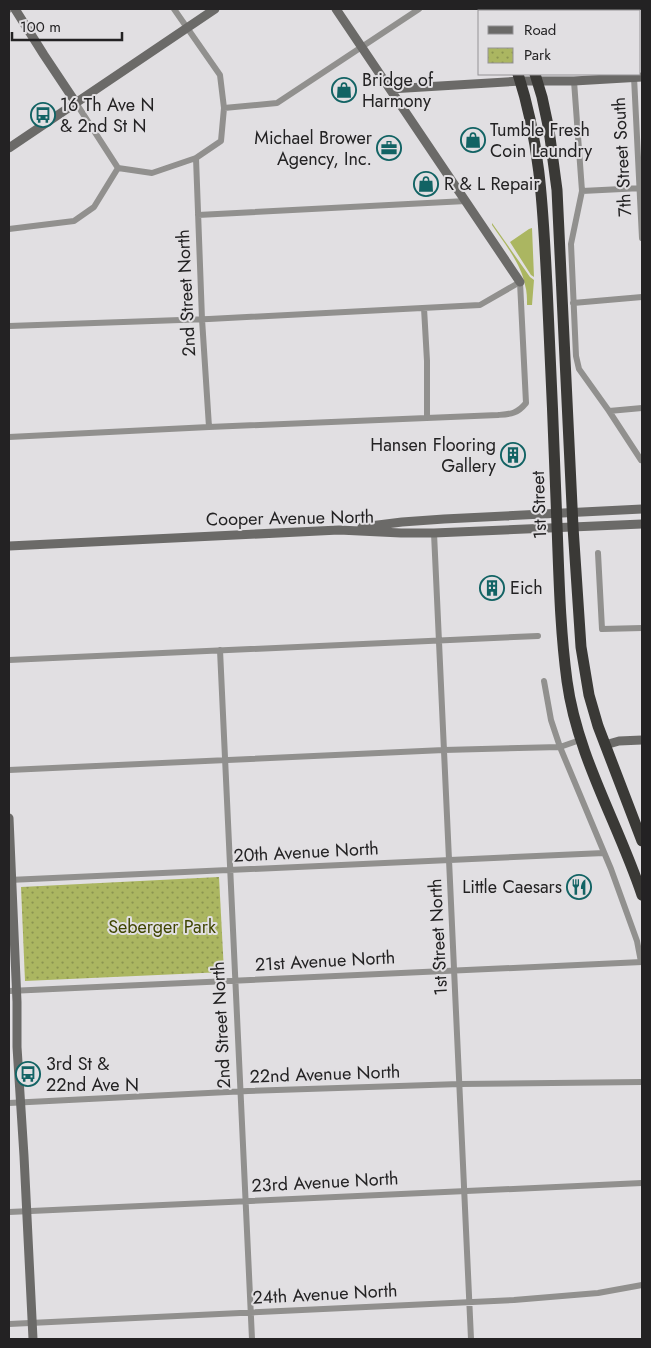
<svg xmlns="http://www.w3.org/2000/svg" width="651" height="1348" font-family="Jost,sans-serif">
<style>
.green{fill:#abb661}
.park{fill:url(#park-dots)}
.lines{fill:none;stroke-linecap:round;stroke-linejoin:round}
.street{stroke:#91908e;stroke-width:6}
.secondary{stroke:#6b6a68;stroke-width:9}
.highway{stroke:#3a3936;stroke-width:11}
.labels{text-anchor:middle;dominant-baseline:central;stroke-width:4;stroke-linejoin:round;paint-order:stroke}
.poi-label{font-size:18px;fill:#232223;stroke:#e1dfe2;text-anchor:start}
.street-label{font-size:18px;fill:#232223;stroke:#e1dfe2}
.park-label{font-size:18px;fill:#3f4500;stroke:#e1dfe2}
</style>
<defs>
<pattern id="park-dots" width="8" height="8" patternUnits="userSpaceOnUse" patternTransform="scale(1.25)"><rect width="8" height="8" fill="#abb661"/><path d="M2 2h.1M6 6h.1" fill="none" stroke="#8b9450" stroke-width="1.8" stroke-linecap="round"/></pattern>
</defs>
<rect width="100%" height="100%" fill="#e1dfe2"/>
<path class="green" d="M 492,223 L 530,277 L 534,280 L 532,305 L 527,305 C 527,299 527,291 525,285 C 521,263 504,243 492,225 Z
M 532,228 L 534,277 L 531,275 L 510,242 L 529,229 Z"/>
<path class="park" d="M 219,877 L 224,972 L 25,981 L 21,887 Z"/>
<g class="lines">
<path class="street" d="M 174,9 L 220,75 L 224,108
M 9,10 L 10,9
M 634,77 L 642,238
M 574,81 L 582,191 L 571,244 L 576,356 L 579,369 L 609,411 L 641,460
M 76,103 L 118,168
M 196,158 L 202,319 L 209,427
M 118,168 L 152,173 L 196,158 L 221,141 L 224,108 L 277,103 L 419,9
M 582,191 L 642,188
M 198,215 L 466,201
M 9,229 L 74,221 L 94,207 L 118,168
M 573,303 L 642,297
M 424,308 L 427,361 L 427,418
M 9,326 L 209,319 L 480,305 L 520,282 L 526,403 C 517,414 511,414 498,415 L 209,427 L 9,437
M 609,411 L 642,408
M 434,533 L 471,1339
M 598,553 L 602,629 L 642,628
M 220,650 L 252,1339
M 9,660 L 538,636
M 544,681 L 551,720 L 560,747 L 611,869 L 637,941 L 641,962
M 9,770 L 444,750 L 560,747 L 580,740
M 9,880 L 604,853
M 9,991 L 642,962
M 9,1103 L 248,1091 L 460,1084 L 642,1082
M 9,1212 L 642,1183
M 9,1324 L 514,1300 L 598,1293 L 642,1285"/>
<path class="secondary" d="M 15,9 L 44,55 L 76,103
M 336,9 L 520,282
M 630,9 L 630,11
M 390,89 L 521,81 L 574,81 L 642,77
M 9,148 L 215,9
M 362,527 L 402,522 L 444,519 L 642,509
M 9,546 L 339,530 L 401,533 L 434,533 L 642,524
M 605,745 L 619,741 L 642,740
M 9,818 L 17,1002 L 17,1047 L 24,1156 L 33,1339"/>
<path class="highway" d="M 492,9 L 493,11
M 509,9 L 510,11
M 518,74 C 541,145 543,212 547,286 C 551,366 554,445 557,525 C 559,577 560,629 567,681 C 577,756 618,823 642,895
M 535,74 L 542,97 L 549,130 L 557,190 L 573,527 L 581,647 L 589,695 L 598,726 L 642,841"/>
</g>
<defs>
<symbol id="shop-ring" viewBox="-11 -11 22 22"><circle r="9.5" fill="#e1dfe2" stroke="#126364" stroke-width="1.5"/><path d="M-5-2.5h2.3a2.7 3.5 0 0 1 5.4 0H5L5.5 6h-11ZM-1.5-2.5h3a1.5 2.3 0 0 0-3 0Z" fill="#126364"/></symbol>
<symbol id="bus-ring" viewBox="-11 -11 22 22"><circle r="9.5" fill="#e1dfe2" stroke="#126364" stroke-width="1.5"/><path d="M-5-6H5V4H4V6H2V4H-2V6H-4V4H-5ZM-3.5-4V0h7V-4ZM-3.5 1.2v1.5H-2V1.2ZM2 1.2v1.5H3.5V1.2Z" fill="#126364"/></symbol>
<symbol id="office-ring" viewBox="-11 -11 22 22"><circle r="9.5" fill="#e1dfe2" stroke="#126364" stroke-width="1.5"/><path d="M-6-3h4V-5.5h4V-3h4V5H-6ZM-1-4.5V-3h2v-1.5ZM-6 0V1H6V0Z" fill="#126364"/></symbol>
<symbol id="building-ring" viewBox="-11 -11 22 22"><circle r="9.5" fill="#e1dfe2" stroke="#126364" stroke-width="1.5"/><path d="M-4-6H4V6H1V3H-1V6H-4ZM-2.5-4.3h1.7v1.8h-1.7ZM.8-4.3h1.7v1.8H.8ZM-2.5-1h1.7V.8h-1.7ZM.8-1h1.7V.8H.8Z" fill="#126364"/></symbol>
<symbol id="restaurant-ring" viewBox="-11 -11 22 22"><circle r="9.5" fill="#e1dfe2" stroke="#126364" stroke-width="1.5"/><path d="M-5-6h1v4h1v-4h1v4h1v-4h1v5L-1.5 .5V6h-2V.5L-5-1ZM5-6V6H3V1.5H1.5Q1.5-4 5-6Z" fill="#126364"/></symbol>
</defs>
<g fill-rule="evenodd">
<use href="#shop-ring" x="330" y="76" width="28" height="28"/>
<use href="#bus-ring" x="29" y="101" width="28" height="28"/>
<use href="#shop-ring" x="459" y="126" width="28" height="28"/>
<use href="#office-ring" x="375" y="134" width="28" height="28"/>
<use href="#shop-ring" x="412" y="170" width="28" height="28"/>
<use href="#building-ring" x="499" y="441" width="28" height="28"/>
<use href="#building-ring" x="478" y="574" width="28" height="28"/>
<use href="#restaurant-ring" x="565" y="873" width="28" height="28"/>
<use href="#bus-ring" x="14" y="1060" width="28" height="28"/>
</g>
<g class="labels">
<g class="poi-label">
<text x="362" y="80">Bridge of<tspan x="362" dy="21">Harmony</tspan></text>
<text x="60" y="105">16 Th Ave N<tspan x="60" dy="21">&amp; 2nd St N</tspan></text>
<text x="490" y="130">Tumble Fresh<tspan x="490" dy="21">Coin Laundry</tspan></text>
<text x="372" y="138" text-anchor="end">Michael Brower<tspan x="372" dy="21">Agency, Inc.</tspan></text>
<text x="444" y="184">R &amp; L Repair</text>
<text x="496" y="445" text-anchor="end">Hansen Flooring<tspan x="496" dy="21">Gallery</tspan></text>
<text x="510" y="588">Eich</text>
<text x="562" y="887" text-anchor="end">Little Caesars</text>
<text x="46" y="1064">3rd St &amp;<tspan x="46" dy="21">22nd Ave N</tspan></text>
</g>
<g class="street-label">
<text transform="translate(622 157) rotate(-93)">7th Street South</text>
<text transform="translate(186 293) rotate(-93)">2nd Street North</text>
<text transform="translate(539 505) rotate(-92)">1st Street</text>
<text transform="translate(290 518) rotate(-1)">Cooper Avenue North</text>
<text transform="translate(306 852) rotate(-3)">20th Avenue North</text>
<text transform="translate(438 937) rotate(-93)">1st Street North</text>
<text transform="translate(325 961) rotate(-3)">21st Avenue North</text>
<text transform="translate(221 1025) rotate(-93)">2nd Street North</text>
<text transform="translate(325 1074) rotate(-2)">22nd Avenue North</text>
<text transform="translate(325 1182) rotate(-3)">23rd Avenue North</text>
<text transform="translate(325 1294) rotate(-3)">24th Avenue North</text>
</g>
<g class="park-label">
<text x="162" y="927">Seberger Park</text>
</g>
</g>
<rect width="651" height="1348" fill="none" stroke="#232223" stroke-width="20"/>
<rect x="478" y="10" width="162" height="65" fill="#e1dfe2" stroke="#959396"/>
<rect x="488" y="26" width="25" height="8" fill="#6b6a68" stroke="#959396"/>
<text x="524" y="35" font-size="15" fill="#232223">Road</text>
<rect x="488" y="48" width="25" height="15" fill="url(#park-dots)" stroke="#959396"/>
<text x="524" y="60" font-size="15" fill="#232223">Park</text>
<path d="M12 32v8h110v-8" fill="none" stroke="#232223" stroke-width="2.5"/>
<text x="20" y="32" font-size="15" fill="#232223" stroke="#e1dfe2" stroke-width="4" paint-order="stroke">100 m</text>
</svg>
